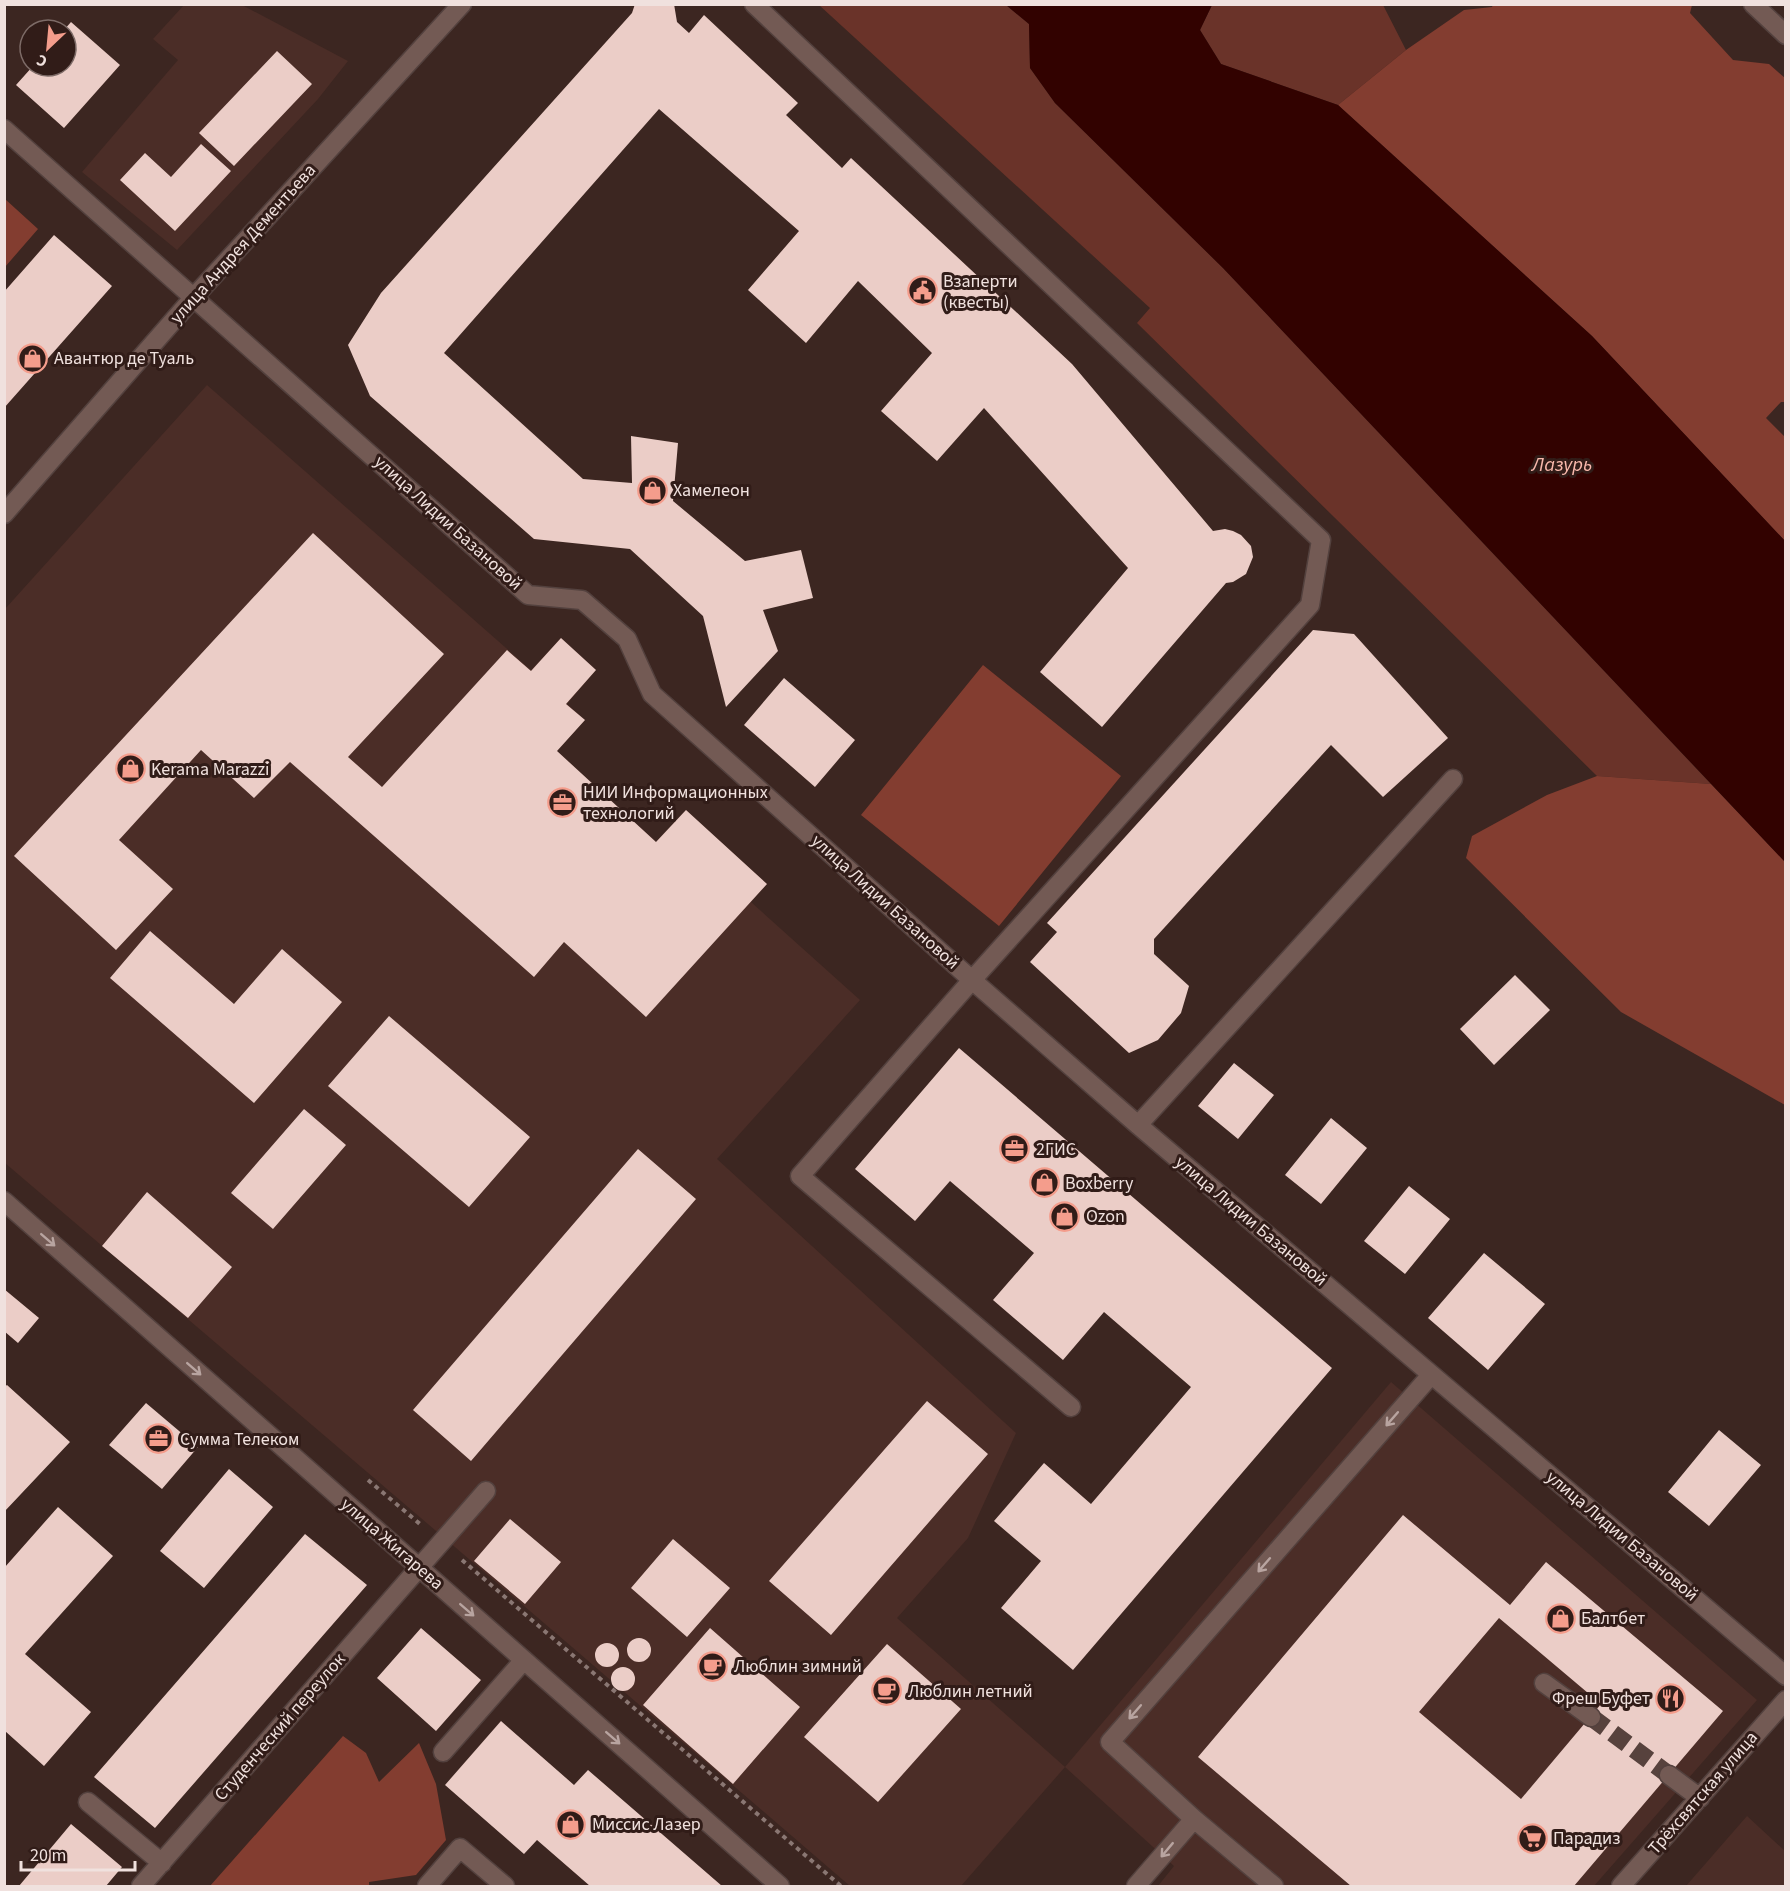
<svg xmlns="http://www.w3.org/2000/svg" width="1790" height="1891" font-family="'Source Sans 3',sans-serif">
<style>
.built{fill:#4b2d27}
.green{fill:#6a3329}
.forest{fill:#833d30}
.water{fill:#320200}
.building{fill:#ebcdc7;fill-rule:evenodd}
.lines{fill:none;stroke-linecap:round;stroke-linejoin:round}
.minor-tunnel{stroke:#57423d;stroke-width:18;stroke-dasharray:18 9;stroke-linecap:butt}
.minor-casing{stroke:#53413e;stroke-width:21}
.path{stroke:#8a7773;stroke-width:4;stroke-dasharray:4.5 4.5;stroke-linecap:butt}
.minor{stroke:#735a54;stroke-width:18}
.oneway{stroke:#b8a4a0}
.labels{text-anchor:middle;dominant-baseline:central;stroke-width:6;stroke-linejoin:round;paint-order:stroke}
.street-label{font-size:18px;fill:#f0e1de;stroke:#311c18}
.poi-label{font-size:18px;fill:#f0e1de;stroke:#311c18;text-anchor:start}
.water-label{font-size:20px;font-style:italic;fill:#f9b9ac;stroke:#311c18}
</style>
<rect width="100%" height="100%" fill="#3c2621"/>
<path class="built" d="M 184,5 L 242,5 L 348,61 L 318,99 L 177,250 L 82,172 L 178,60 L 153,39 Z
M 207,385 L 531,670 L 561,638 L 596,670 L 567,704 L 585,720 L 557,751 L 656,842 L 686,810 L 767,884 L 751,902 L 860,1000 L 717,1159 L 1016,1433 L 968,1538 L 897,1618 L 1065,1767 L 1391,1382 L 1757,1700 L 1594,1886 L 1158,1886 L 1174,1866 L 1065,1767 L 961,1886 L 850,1886 L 572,1647 L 5,1163 L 5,609 Z
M 1747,1816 L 1785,1851 L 1785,1886 L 1686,1886 Z"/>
<path class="green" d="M 819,5 L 1006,5 L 1029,24 L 1030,68 L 1055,103 L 1223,268 L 1711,784 L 1597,776 L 1137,323 L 1150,308 Z
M 1212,5 L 1383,5 L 1406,50 L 1338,105 L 1221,64 L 1200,30 Z"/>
<path class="forest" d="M 1493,5 L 1692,5 L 1690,13 L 1733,60 L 1769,64 L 1785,78 L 1785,402 L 1781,402 L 1766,418 L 1785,437 L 1785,541 L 1592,336 L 1338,105 L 1406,50 L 1464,10 L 1492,7 Z
M 5,199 L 38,229 L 5,267 Z
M 983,665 L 1121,776 L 999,926 L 861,815 Z
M 1597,776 L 1711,784 L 1785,862 L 1785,1105 L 1621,1012 L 1466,858 L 1472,836 L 1547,795 Z
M 343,1736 L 366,1753 L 379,1782 L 419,1743 L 436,1784 L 446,1840 L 416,1875 L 369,1882 L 369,1886 L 210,1886 Z"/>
<path class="water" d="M 1006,5 L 1212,5 L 1200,30 L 1221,64 L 1338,105 L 1592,336 L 1785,541 L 1785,862 L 1223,268 L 1055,103 L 1030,68 L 1029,24 Z"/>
<path class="building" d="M 635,4 L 674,4 L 677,22 L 689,33 L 704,15 L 798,103 L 786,115 L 842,168 L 851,158 L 1072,364 L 1213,531 L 1225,529 L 1233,531 L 1241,535 L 1251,546 L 1253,557 L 1246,574 L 1233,582 L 1226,583 L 1102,727 L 1040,672 L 1128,568 L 984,408 L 937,461 L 881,411 L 932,353 L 858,281 L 806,343 L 748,290 L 799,231 L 659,109 L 444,353 L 583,479 L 632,483 L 631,436 L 678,443 L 673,501 L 745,561 L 801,550 L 813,598 L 763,610 L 778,651 L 726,707 L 703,616 L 630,549 L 534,539 L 370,396 L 348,345 L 381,293 L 632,13 Z
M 71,22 L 120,65 L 64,128 L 16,85 L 33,66 L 66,66 L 66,30 L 64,30 Z
M 277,51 L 312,84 L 234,166 L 199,133 Z
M 201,144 L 231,171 L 175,231 L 120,180 L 145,153 L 171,177 Z
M 54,235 L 112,286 L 4,408 L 4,292 Z
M 313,533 L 444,654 L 348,757 L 382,787 L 507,650 L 531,671 L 561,638 L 596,670 L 566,704 L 585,720 L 557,751 L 656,842 L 686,810 L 767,884 L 646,1017 L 564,942 L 534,977 L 290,762 L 254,798 L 201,750 L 119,840 L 173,889 L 116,950 L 14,856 Z
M 1313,630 L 1354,634 L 1448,738 L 1383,797 L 1331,745 L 1154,939 L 1154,954 L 1189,986 L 1181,1013 L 1158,1040 L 1129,1053 L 1030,962 L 1057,932 L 1047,923 Z
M 784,678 L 855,740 L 815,787 L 744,725 Z
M 150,931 L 234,1004 L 282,949 L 342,1002 L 254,1103 L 110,978 Z
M 1515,975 L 1550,1010 L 1494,1065 L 1460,1029 Z
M 389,1016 L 530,1137 L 469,1207 L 328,1086 Z
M 959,1048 L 1332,1368 L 1073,1670 L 1001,1608 L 1041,1561 L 994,1521 L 1044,1463 L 1091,1504 L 1191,1387 L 1104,1312 L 1063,1360 L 993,1300 L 1034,1253 L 950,1181 L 915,1221 L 855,1169 Z
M 1234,1063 L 1274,1095 L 1238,1139 L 1198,1106 Z
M 304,1109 L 346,1145 L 273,1229 L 231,1193 Z
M 1331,1118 L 1367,1148 L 1321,1204 L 1285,1175 Z
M 638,1149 L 696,1199 L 471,1461 L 413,1410 Z
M 1409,1186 L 1450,1219 L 1405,1274 L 1364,1241 Z
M 147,1192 L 232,1267 L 188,1318 L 102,1246 Z
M 1484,1253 L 1545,1304 L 1488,1370 L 1428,1318 Z
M 4,1289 L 39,1318 L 18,1343 L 4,1331 Z
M 7,1385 L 70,1442 L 4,1512 L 4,1387 Z
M 927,1401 L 988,1454 L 831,1635 L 769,1581 Z
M 146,1403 L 198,1447 L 162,1489 L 109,1445 Z
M 1719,1430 L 1761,1465 L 1709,1526 L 1668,1492 Z
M 229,1469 L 273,1507 L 204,1588 L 160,1551 Z
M 58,1507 L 113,1556 L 25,1654 L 91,1712 L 44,1766 L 5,1731 L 5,1567 Z
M 1403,1515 L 1510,1605 L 1546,1562 L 1723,1711 L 1574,1886 L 1351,1886 L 1198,1757 ZM 1499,1618 L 1601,1704 L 1521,1799 L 1419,1712 Z
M 510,1519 L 561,1562 L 525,1604 L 474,1561 Z
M 305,1534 L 367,1585 L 155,1828 L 94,1777 Z
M 673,1539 L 730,1588 L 687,1637 L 631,1588 Z
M 421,1628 L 481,1680 L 436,1731 L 377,1678 Z
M 710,1628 L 800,1707 L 733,1784 L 643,1705 Z
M627 1650a12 12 0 1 1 24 0a12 12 0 1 1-24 0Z
M595 1655a12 12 0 1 1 24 0a12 12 0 1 1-24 0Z
M 887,1644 L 961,1709 L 878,1802 L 804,1737 Z
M611 1679a12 12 0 1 1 24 0a12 12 0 1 1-24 0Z
M 501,1721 L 574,1785 L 588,1770 L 722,1886 L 590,1886 L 537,1840 L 524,1854 L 445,1785 Z
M 71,1824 L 122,1867 L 106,1886 L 19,1886 Z"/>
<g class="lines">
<path class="minor-tunnel" d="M 1591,1717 L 1669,1775"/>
<defs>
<path id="minor" d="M 754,4 L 1321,540 L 1310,605 L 972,980 L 800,1176 L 1071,1407
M 1753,4 L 1786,35
M 4,129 L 528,595 L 582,600 L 627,639 L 652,694 L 972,980 L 1138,1125 L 1786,1676
M 4,514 L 194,297 L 462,4
M 1138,1125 L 1453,779
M 4,1201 L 780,1886
M 1544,1683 L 1591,1717
M 443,1752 L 524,1660
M 1669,1775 L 1700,1798
M 88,1802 L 162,1863
M 1194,1819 L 1274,1886
M 141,1886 L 486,1491
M 427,1886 L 460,1848 L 505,1886
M 1136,1886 L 1194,1819 L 1110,1742 L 1431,1375
M 1621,1886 L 1786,1700"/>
</defs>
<use href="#minor" class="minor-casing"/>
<path class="path" d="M 368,1480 L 420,1524
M 462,1560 L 841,1886"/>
<use href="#minor" class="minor"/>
</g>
<defs><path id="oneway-shaft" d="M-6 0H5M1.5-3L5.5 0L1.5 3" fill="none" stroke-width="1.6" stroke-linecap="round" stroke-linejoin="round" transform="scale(1.5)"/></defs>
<g class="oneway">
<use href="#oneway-shaft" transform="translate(48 1240) rotate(41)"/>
<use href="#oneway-shaft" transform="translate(194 1369) rotate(41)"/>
<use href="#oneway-shaft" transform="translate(1392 1419) rotate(131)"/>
<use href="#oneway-shaft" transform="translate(1264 1565) rotate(131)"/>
<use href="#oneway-shaft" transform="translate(467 1610) rotate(41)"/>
<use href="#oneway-shaft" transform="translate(1135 1712) rotate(131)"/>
<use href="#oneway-shaft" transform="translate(613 1738) rotate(41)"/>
<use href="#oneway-shaft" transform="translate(1167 1850) rotate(130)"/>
</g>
<defs>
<symbol id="civic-ring" viewBox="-11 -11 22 22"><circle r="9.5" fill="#311c18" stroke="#f49d8c" stroke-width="1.5"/><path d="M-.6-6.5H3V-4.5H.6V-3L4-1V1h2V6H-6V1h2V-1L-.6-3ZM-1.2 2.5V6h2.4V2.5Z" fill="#f49d8c"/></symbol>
<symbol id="shop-ring" viewBox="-11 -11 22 22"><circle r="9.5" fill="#311c18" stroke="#f49d8c" stroke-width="1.5"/><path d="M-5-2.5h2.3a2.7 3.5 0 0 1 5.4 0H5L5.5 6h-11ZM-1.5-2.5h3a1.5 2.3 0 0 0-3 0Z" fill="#f49d8c"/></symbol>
<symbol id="office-ring" viewBox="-11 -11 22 22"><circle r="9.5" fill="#311c18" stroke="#f49d8c" stroke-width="1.5"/><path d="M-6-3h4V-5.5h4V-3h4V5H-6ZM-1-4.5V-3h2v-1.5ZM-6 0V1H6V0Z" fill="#f49d8c"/></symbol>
<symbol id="cafe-ring" viewBox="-11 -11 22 22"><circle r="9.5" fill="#311c18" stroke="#f49d8c" stroke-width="1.5"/><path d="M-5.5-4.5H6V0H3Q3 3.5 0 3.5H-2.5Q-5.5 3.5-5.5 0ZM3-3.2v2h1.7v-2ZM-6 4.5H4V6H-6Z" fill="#f49d8c"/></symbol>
<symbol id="restaurant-ring" viewBox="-11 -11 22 22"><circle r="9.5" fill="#311c18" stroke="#f49d8c" stroke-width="1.5"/><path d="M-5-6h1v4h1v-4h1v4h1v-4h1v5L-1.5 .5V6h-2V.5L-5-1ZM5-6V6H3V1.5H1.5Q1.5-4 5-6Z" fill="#f49d8c"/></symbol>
<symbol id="supermarket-ring" viewBox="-11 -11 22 22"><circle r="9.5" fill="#311c18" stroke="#f49d8c" stroke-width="1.5"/><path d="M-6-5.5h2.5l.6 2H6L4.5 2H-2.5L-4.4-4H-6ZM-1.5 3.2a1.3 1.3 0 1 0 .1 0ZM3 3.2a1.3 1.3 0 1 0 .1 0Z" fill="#f49d8c"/></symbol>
</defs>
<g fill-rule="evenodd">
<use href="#civic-ring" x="906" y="274" width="33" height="33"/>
<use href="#shop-ring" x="16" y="342" width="33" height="33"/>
<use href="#shop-ring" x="636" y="474" width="33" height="33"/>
<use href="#shop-ring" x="114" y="752" width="33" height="33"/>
<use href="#office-ring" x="546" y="786" width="33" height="33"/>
<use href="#office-ring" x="998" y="1132" width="33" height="33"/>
<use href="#shop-ring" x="1028" y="1166" width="33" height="33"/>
<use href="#shop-ring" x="1048" y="1200" width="33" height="33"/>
<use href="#office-ring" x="142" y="1422" width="33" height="33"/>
<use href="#shop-ring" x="1544" y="1602" width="33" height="33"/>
<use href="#cafe-ring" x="696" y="1650" width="33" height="33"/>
<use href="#cafe-ring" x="870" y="1674" width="33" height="33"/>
<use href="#restaurant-ring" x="1654" y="1682" width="33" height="33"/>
<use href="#shop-ring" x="554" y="1808" width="33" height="33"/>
<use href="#supermarket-ring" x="1516" y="1822" width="33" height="33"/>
</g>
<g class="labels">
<g class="street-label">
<text transform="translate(243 244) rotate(-48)">улица Андрея Дементьева</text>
<text transform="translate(448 523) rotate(42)">улица Лидии Базановой</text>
<text transform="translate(885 902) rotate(42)">улица Лидии Базановой</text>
<text transform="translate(1251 1221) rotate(40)">улица Лидии Базановой</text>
<text transform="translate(1622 1536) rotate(40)">улица Лидии Базановой</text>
<text transform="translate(392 1544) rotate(41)">улица Жигарева</text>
<text transform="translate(280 1727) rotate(-49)">Студенческий переулок</text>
<text transform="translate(1703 1793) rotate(-49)">Трёхсвятская улица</text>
</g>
<g class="poi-label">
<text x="943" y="281">Взаперти<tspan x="943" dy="21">(квесты)</tspan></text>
<text x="54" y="358">Авантюр де Туаль</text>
<text x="673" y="490">Хамелеон</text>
<text x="151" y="769">Kerama Marazzi</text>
<text x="583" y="792">НИИ Информационных<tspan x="583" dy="21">технологий</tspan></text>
<text x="1036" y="1149">2ГИС</text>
<text x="1065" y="1183">Boxberry</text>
<text x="1086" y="1216">Ozon</text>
<text x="180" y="1439">Сумма Телеком</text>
<text x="1581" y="1618">Балтбет</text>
<text x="734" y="1666">Люблин зимний</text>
<text x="908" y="1691">Люблин летний</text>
<text x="1650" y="1698" text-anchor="end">Фреш Буфет</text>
<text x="592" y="1824">Миссис Лазер</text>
<text x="1553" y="1838">Парадиз</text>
</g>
<g class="water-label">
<text x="1562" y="465">Лазурь</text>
</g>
</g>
<rect width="1790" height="1891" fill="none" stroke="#f0e1de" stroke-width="12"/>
<g transform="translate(48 48) rotate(206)"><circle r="28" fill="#311c18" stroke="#7d6b67" stroke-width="1.5"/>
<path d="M0-4.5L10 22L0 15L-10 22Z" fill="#f49d8c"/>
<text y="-9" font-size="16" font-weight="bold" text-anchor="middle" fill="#f0e1de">С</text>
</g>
<path d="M21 1861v9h114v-9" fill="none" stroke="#f0e1de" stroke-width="3"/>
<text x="30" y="1861" font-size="18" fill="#f0e1de" stroke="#311c18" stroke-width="4.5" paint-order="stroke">20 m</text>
</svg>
